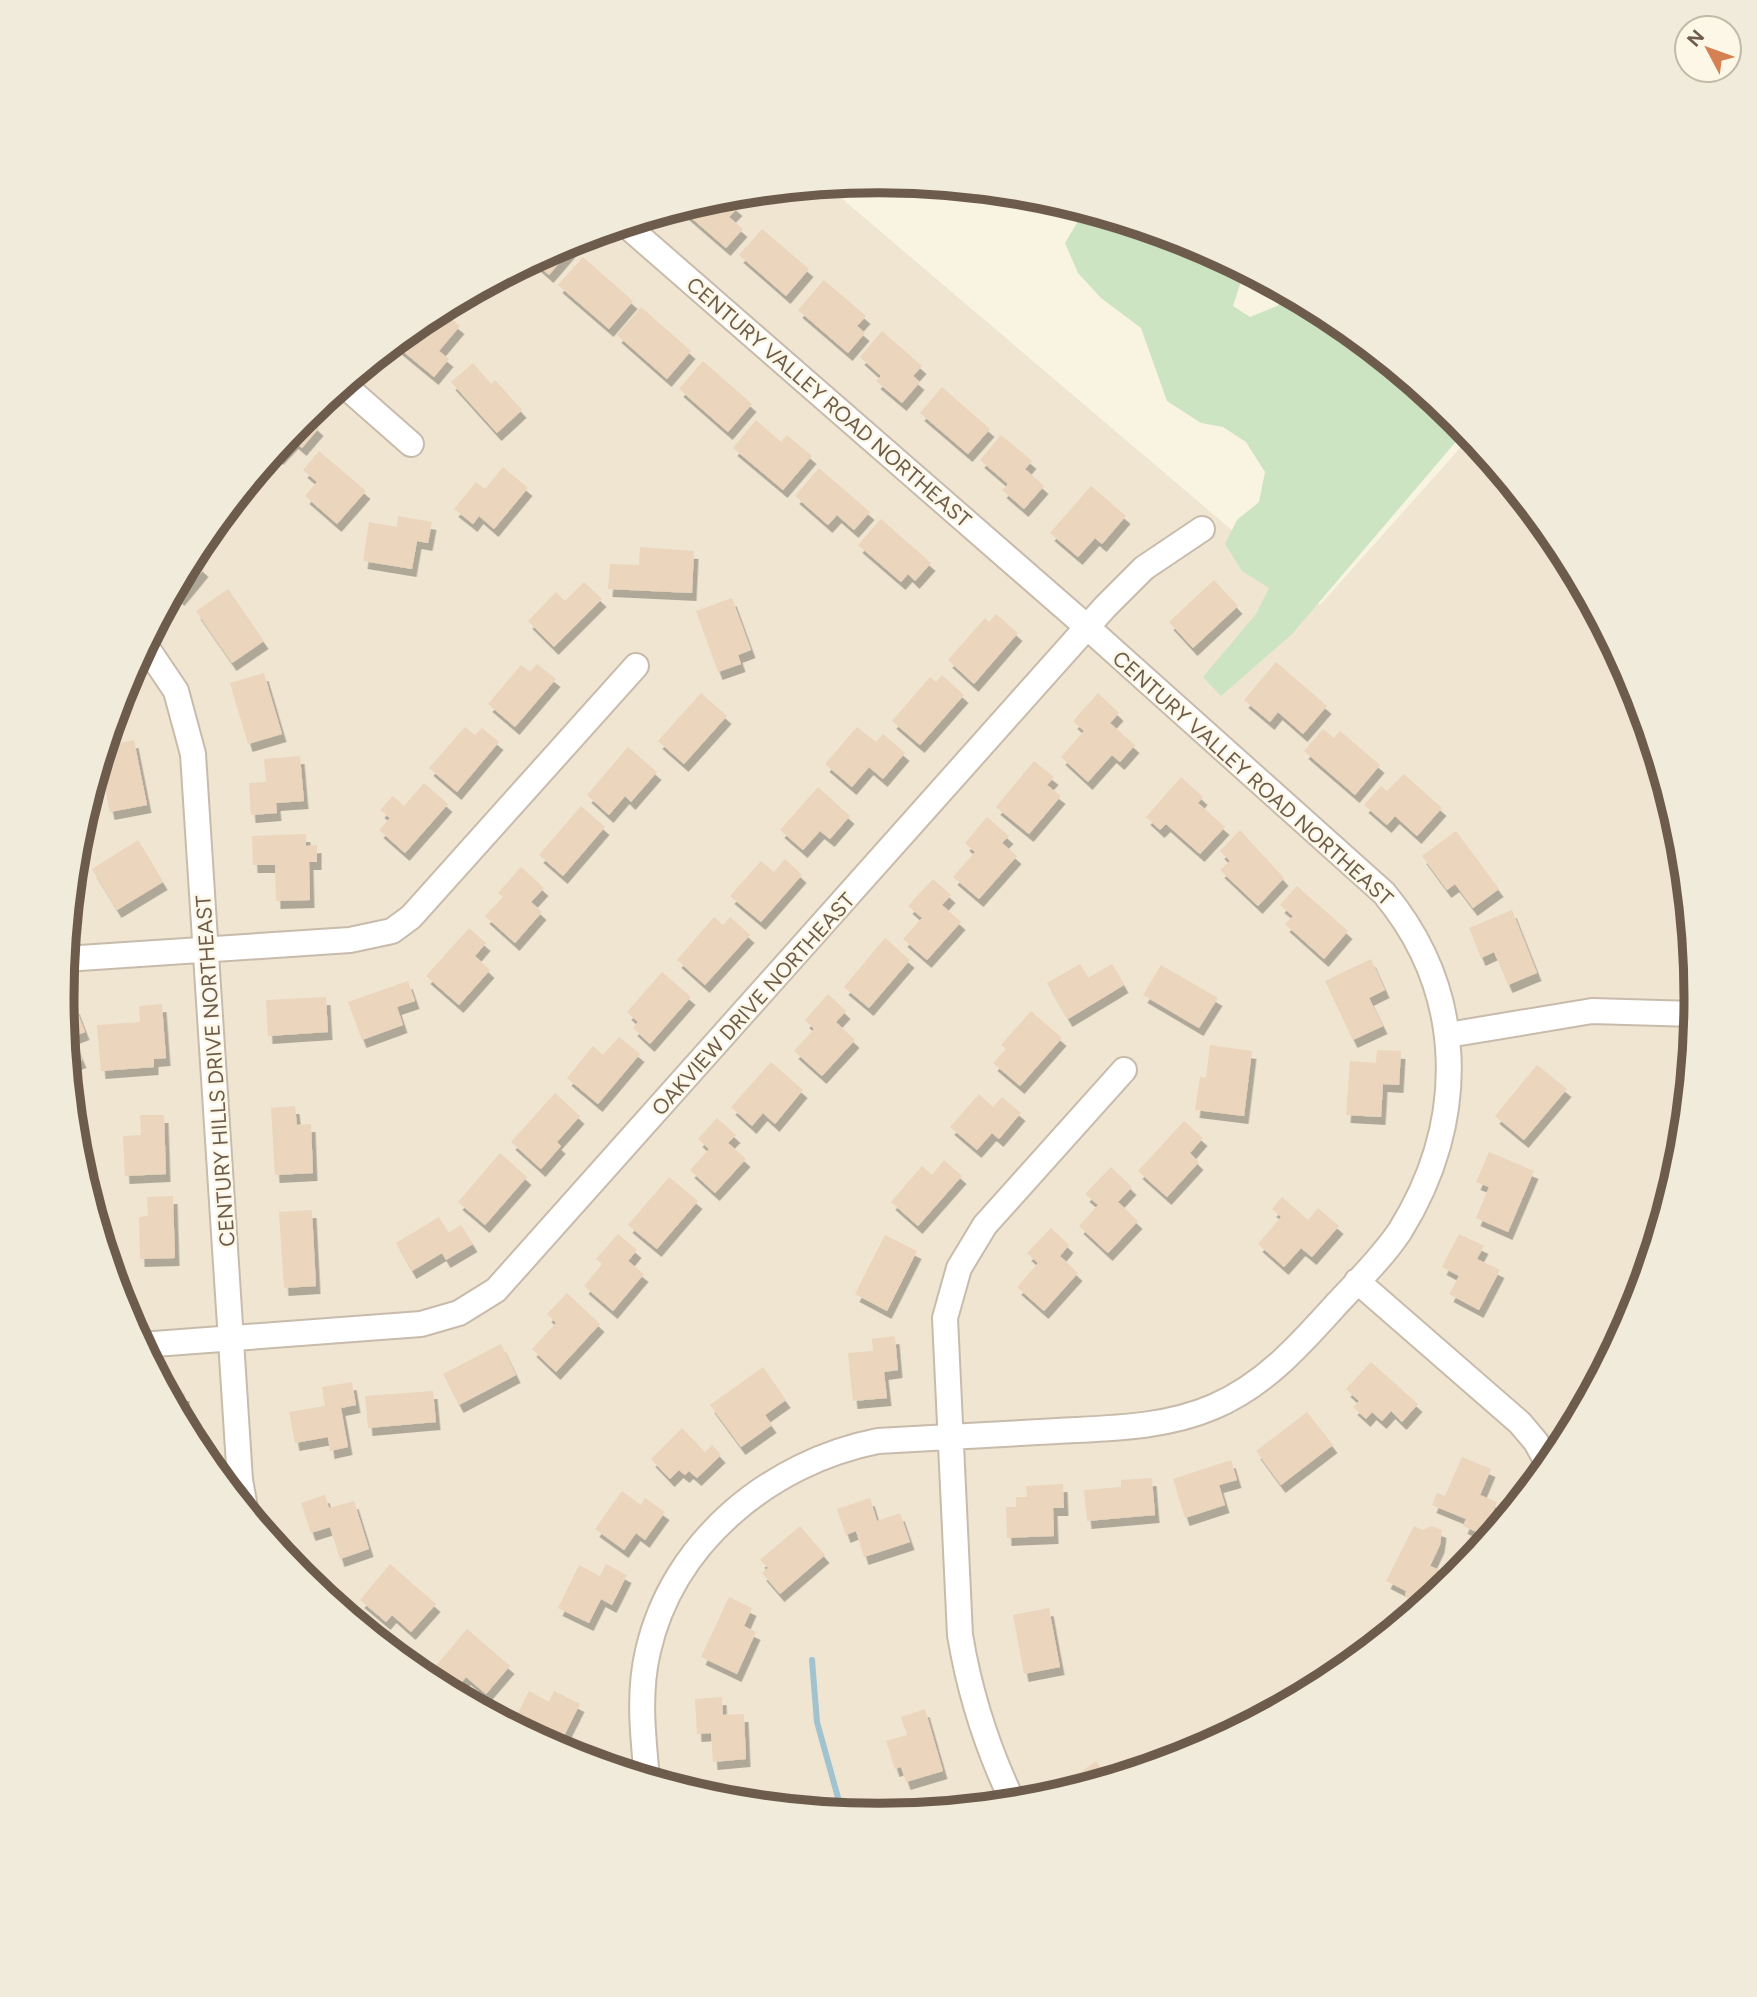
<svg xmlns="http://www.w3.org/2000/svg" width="1757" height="1997" font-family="Figtree,sans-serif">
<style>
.residential{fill:#efe5d1}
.green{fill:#cce4c2}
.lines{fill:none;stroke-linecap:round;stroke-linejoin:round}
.stream{stroke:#a1c3d0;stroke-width:6}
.building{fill:#ebd5bd;filter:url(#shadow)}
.minor-casing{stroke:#c8bbab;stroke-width:28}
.minor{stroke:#fff;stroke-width:24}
.labels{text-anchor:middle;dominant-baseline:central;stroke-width:5;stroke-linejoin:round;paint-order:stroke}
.street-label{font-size:21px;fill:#6d5c4c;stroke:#fcf7e7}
.rim{fill:none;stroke:#6d5c4c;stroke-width:9}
</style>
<defs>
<filter id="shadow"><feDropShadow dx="4.5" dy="8" stdDeviation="0" flood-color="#0004"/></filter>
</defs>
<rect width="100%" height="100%" fill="#f9f3e2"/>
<path class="residential" d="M 827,186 L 1320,605 L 1470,437 L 1558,545 L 1634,686 L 1680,839 L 1696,998 L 1680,1158 L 1633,1312 L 1558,1453 L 1456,1577 L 1332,1678 L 1191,1754 L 1038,1800 L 878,1816 L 719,1800 L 565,1753 L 424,1678 L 300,1576 L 199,1452 L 123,1311 L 77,1158 L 61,998 L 77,839 L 124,685 L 199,544 L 301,420 L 425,319 L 566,243 L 719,197 Z"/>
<path class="green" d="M 1084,211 L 1192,244 L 1244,272 L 1233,306 L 1250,317 L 1277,306 L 1288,295 L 1333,319 L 1465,431 L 1292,634 L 1221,696 L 1203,677 L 1256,614 L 1269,588 L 1242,571 L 1225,544 L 1237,520 L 1259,502 L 1265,472 L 1246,442 L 1223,427 L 1201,423 L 1167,401 L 1141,328 L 1101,298 L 1078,273 L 1065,243 Z"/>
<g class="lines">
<path class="stream" d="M 812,1660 L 817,1722 L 842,1812"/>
</g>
<path class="building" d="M 724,196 L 738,208 L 729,217 L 743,229 L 726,248 L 681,209 Z
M 762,229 L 809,269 L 786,296 L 739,255 Z
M 568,243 L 573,247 L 549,275 L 533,261 Z
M 583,257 L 633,301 L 609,329 L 558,285 Z
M 824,280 L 866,316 L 857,326 L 865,333 L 848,353 L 798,310 Z
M 641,307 L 691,351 L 667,379 L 617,335 Z
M 442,312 L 460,326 L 439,351 L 449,359 L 434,377 L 394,344 L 425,319 L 428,317 L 434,322 Z
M 882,331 L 922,366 L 913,376 L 920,382 L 902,403 L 876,381 L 881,376 L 860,357 Z
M 703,361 L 752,404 L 728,432 L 679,389 Z
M 473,363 L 491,384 L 495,380 L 522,410 L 497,433 L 451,382 Z
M 942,387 L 990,429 L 968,454 L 920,413 Z
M 306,416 L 319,428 L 302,448 L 294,441 L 279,457 L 274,453 Z
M 756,420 L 781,442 L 787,435 L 812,456 L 783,490 L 733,448 Z
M 1001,435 L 1032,461 L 1025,469 L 1044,486 L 1024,509 L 1002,490 L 1008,484 L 980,460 Z
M 319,451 L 366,491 L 337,524 L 305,496 L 317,482 L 303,470 Z
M 503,467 L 528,488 L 494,529 L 479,516 L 473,524 L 454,509 L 476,482 L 485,489 Z
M 819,468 L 870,512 L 854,530 L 837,515 L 828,525 L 795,496 Z
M 1091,486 L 1126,516 L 1102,544 L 1095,538 L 1078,557 L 1050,533 Z
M 398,516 L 432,522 L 428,543 L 417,541 L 412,569 L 363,561 L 369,522 L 397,527 Z
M 881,519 L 931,563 L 915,581 L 908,574 L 901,582 L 858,545 Z
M 640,547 L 694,551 L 692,593 L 608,589 L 610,564 L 639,565 Z
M 192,558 L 204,569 L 180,598 L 173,592 Z
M 1214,580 L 1238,606 L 1193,648 L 1169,622 Z
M 584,582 L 602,599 L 554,647 L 528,621 L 556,592 L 565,601 Z
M 228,589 L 264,641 L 232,663 L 196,611 Z
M 732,598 L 751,650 L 738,655 L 741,664 L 718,672 L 696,611 Z
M 996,614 L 1018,633 L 974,684 L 948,660 L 985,618 L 989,622 Z
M 1276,662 L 1327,706 L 1303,734 L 1278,712 L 1270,722 L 1244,700 Z
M 537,664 L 556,679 L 515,727 L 488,704 L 521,665 L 530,672 Z
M 264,673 L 282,734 L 248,744 L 230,683 Z
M 942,675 L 964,695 L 920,745 L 892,721 L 930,677 L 936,682 Z
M 701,693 L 727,716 L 684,764 L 658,741 Z
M 1098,693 L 1119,713 L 1110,723 L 1135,745 L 1120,762 L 1112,755 L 1088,782 L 1061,757 L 1084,731 L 1073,721 Z
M 465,727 L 475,735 L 482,728 L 499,742 L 457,792 L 429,768 Z
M 857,727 L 876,742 L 883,734 L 905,753 L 883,779 L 869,767 L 852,787 L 825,764 Z
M 1323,729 L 1334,738 L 1340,731 L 1380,765 L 1355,795 L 1304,751 Z
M 134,740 L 147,805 L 110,812 L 100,763 L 102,757 L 113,755 L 111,745 Z
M 628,747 L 657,772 L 631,802 L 625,796 L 609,815 L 587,795 Z
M 300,756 L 304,801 L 276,803 L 277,813 L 251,815 L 249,783 L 266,782 L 264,759 Z
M 1034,761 L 1054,777 L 1047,785 L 1061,796 L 1029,834 L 996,807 Z
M 1404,774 L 1442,808 L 1417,836 L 1395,816 L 1387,825 L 1364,805 L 1381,786 L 1387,791 Z
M 1181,777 L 1203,797 L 1198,803 L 1225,827 L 1200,854 L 1166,824 L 1160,830 L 1146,817 Z
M 424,783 L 448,804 L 405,853 L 379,830 L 390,818 L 380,810 L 393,796 L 404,806 Z
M 818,787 L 850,816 L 830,839 L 820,831 L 803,850 L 780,830 Z
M 581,806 L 605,827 L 563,876 L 539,855 Z
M 987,817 L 1009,836 L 1002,843 L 1017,856 L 979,899 L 953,877 L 975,852 L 965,843 Z
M 1240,830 L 1284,878 L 1258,906 L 1220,870 L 1230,861 L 1220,851 Z
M 1456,831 L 1499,889 L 1473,908 L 1455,884 L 1447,890 L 1422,856 Z
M 306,834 L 306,846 L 317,845 L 317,862 L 309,862 L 310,900 L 276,901 L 275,865 L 253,865 L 252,836 Z
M 138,840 L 163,882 L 117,910 L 92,869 Z
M 785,859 L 802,875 L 761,922 L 730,896 L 761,861 L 774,872 Z
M 521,867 L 544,888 L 531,902 L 542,912 L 515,943 L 485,916 L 503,897 L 498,893 Z
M 933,879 L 951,895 L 942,905 L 961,922 L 927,960 L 903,939 L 922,918 L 908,906 Z
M 1297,886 L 1348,931 L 1324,959 L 1285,924 L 1293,916 L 1280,905 Z
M 1512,910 L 1537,973 L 1508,985 L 1494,952 L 1481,958 L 1469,928 Z
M 714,917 L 723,925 L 730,917 L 750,935 L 705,985 L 677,960 Z
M 469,928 L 486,943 L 475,956 L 490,970 L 459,1005 L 426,976 Z
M 885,938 L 910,960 L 869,1008 L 844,987 Z
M 1371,959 L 1385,990 L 1369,998 L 1383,1026 L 1353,1040 L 1325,981 Z
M 1080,964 L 1088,978 L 1112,964 L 1124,985 L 1068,1019 L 1047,983 Z
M 1161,965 L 1218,998 L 1199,1028 L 1143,995 Z
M 662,972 L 691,997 L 650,1044 L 633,1028 L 638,1022 L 627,1012 Z
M 408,981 L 415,1001 L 397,1007 L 403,1025 L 362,1040 L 348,1002 Z
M 828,994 L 846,1011 L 836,1022 L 855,1040 L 822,1076 L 794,1051 L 814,1029 L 805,1020 Z
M 326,997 L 328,1032 L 268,1036 L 266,1000 Z
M 162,1004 L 166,1058 L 154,1059 L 154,1067 L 101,1071 L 97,1025 L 140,1022 L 139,1006 Z
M 75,1006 L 85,1032 L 72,1037 L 82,1060 L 68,1065 L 63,1012 Z
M 1031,1011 L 1062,1038 L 1020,1086 L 993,1063 L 1006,1049 L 1001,1045 Z
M 619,1037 L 640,1054 L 598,1104 L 567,1078 L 593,1046 L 603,1055 Z
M 1210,1045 L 1252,1051 L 1244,1116 L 1195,1110 L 1200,1077 L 1206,1078 Z
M 1377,1050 L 1401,1051 L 1399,1085 L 1383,1084 L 1381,1117 L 1346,1115 L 1350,1061 L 1376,1063 Z
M 771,1062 L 803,1090 L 775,1124 L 763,1113 L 752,1126 L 731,1107 Z
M 1537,1065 L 1567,1089 L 1524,1140 L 1495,1116 Z
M 555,1093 L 580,1116 L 557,1142 L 561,1146 L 541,1169 L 511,1142 Z
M 979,1094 L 993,1107 L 1002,1097 L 1021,1113 L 999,1139 L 992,1133 L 977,1150 L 950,1127 Z
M 295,1106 L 297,1125 L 311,1124 L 313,1173 L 275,1175 L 271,1108 Z
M 140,1115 L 164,1115 L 166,1174 L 125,1176 L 123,1136 L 141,1135 Z
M 717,1118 L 736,1135 L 728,1143 L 746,1159 L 715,1193 L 690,1170 L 709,1149 L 698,1139 Z
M 1184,1121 L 1203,1138 L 1190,1153 L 1199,1162 L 1167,1197 L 1138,1171 Z
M 1489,1152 L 1534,1171 L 1508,1232 L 1476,1218 L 1489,1187 L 1476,1182 Z
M 500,1153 L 527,1177 L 485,1225 L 458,1202 Z
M 944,1160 L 962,1176 L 918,1226 L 891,1202 L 922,1166 L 932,1175 Z
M 1111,1167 L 1132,1187 L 1118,1202 L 1138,1221 L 1108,1253 L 1079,1226 L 1098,1205 L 1085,1194 Z
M 669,1177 L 698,1201 L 657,1249 L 628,1225 Z
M 173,1196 L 175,1258 L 140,1259 L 139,1217 L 148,1216 L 147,1197 Z
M 1282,1197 L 1308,1220 L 1318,1208 L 1339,1226 L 1312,1257 L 1301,1248 L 1284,1267 L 1258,1244 L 1281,1217 L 1272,1209 Z
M 312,1210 L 316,1286 L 284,1288 L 279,1212 Z
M 439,1217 L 448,1233 L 461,1225 L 473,1244 L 446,1260 L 442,1253 L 412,1271 L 396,1243 Z
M 1051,1228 L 1069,1245 L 1060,1256 L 1078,1273 L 1044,1311 L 1017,1287 L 1038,1263 L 1027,1253 Z
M 618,1234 L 637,1250 L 628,1261 L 644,1274 L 613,1311 L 584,1286 L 602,1264 L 596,1259 Z
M 1459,1234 L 1484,1246 L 1477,1259 L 1500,1270 L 1479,1310 L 1449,1294 L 1459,1276 L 1442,1267 Z
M 885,1235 L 917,1251 L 887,1311 L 855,1294 Z
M 567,1293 L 600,1324 L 556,1372 L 532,1349 L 556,1323 L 547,1314 Z
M 895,1336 L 898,1370 L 884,1372 L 887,1398 L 853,1401 L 848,1353 L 873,1351 L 872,1339 Z
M 501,1344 L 516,1375 L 459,1405 L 443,1374 Z
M 1371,1362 L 1418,1404 L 1402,1422 L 1391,1411 L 1382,1421 L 1372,1412 L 1366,1419 L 1353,1407 L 1359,1401 L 1346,1389 Z
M 763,1367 L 786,1400 L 765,1415 L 772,1425 L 741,1447 L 710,1405 Z
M 352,1382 L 356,1405 L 341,1408 L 348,1447 L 330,1451 L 328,1437 L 295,1443 L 289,1412 L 325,1406 L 322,1387 Z
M 433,1391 L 436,1422 L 368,1428 L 365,1396 Z
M 185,1393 L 186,1415 L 179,1415 L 168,1394 Z
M 1307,1412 L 1333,1445 L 1281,1485 L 1256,1451 Z
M 682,1428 L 705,1452 L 712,1445 L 721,1455 L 697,1478 L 689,1471 L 685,1475 L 679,1470 L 670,1479 L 651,1459 Z
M 1462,1457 L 1491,1469 L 1480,1495 L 1497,1502 L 1484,1535 L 1463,1526 L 1466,1519 L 1432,1505 L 1437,1493 L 1445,1496 Z
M 1231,1460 L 1237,1480 L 1219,1485 L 1225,1505 L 1185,1518 L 1173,1479 Z
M 1152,1478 L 1155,1515 L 1087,1521 L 1084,1490 L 1121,1487 L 1121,1480 Z
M 1063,1484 L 1064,1508 L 1053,1508 L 1054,1536 L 1007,1538 L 1006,1507 L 1016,1507 L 1016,1497 L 1027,1497 L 1026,1486 Z
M 622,1491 L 641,1505 L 645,1498 L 665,1512 L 645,1540 L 636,1533 L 624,1550 L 595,1529 Z
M 325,1495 L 329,1508 L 354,1501 L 369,1549 L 340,1559 L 330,1527 L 311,1533 L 301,1503 Z
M 870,1498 L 877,1521 L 900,1513 L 910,1542 L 864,1557 L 856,1531 L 846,1535 L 837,1509 Z
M 800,1526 L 825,1555 L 780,1594 L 762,1573 L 768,1568 L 760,1560 Z
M 1414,1526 L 1422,1530 L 1432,1526 L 1442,1530 L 1440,1545 L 1430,1566 L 1447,1573 L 1439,1591 L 1422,1605 L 1405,1597 L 1406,1591 L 1386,1581 Z
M 390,1564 L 436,1604 L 411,1632 L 392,1615 L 386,1622 L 360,1600 Z
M 606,1564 L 627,1575 L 612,1605 L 601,1599 L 589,1623 L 558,1608 L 579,1565 L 600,1576 Z
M 729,1597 L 752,1608 L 744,1626 L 756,1632 L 737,1674 L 701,1657 Z
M 1049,1608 L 1060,1667 L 1024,1674 L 1013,1615 Z
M 467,1629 L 510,1666 L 486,1694 L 466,1677 L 458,1687 L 435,1667 Z
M 529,1691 L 549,1702 L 554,1691 L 580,1704 L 560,1744 L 514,1721 Z
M 722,1697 L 723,1715 L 744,1714 L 746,1759 L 713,1762 L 711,1733 L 697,1734 L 695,1699 Z
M 925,1709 L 943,1771 L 906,1782 L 901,1767 L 895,1769 L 886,1741 L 907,1735 L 901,1717 Z
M 1096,1761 L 1108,1779 L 1069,1791 L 1064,1784 Z
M 736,1795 L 737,1802 L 714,1799 Z"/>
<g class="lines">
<defs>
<path id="minor" d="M 626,225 L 1087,627 L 1384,893 C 1467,993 1468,1122 1400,1231 C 1382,1258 1356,1283 1334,1307 C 1298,1347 1263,1386 1213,1407 C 1164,1428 1110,1428 1057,1431 C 997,1434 938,1438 878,1441 C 771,1462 673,1541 648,1651 C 638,1693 643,1736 647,1778
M 344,385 L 411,444
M 145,645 L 176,691 L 193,754 L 240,1480 L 245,1508
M 65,959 L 350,940 L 392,931 L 411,917 L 636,666
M 1448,1035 L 1592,1011 L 1694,1014
M 1357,1281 L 1520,1423 L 1536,1442 L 1548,1464
M 141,1345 L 421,1324 L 459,1313 L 496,1290 L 1105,607 L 1144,568 L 1202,529
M 1013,1802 C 987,1748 970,1695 960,1635 L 945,1318 L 959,1268 L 985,1225 L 1124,1070"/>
</defs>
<use href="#minor" class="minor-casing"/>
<use href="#minor" class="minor"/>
</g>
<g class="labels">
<g class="street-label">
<text transform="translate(829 402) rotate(41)">CENTURY VALLEY ROAD NORTHEAST</text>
<text transform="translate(1253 778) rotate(42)">CENTURY VALLEY ROAD NORTHEAST</text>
<text transform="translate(753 1004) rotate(-48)">OAKVIEW DRIVE NORTHEAST</text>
<text transform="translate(215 1071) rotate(-94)">CENTURY HILLS DRIVE NORTHEAST</text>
</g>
</g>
<path d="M0 0H1757V1997H0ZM74 998a805 805 0 1 1 1610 0a805 805 0 1 1-1610 0Z" fill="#f1ebdb" fill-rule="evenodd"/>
<path class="rim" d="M74 998a805 805 0 1 1 1610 0a805 805 0 1 1-1610 0Z"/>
<g transform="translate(1708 49) rotate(311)"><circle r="33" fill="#fcf7e7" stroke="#c3b9a9" stroke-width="2"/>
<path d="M0-5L12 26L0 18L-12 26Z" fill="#d58154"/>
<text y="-10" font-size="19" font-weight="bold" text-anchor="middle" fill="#6d5c4c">N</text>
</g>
</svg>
